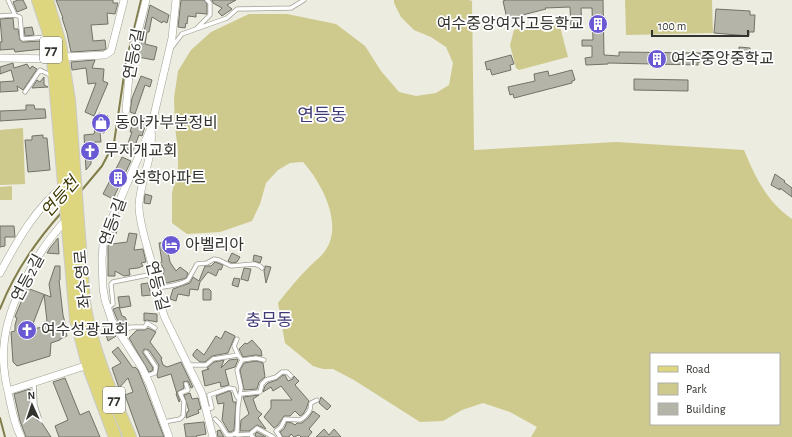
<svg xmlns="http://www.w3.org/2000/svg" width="792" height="437" font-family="'Alegreya Sans','Noto Sans KR',sans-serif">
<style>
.green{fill:#cec98c;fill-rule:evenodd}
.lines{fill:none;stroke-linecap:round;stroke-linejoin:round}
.stream{stroke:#817e4b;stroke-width:2}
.building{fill:#b4b4a8;stroke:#737268;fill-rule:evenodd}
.lane-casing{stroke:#a2a196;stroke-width:5}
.street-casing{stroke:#a2a196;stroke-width:8}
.primary-casing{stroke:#cacac9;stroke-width:14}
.lane{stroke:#fff;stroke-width:3.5}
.street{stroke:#fff;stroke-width:7}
.primary{stroke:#ddd67e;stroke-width:12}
.labels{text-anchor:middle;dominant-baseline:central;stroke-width:3.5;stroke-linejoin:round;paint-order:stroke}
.shield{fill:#fff;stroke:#71716d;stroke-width:1}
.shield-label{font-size:15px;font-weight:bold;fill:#34342f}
.poi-label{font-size:16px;fill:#34342f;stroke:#fff;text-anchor:start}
.street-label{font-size:16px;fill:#34342f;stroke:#fff}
.water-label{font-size:17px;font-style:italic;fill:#3e3900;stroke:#fff}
.neighbourhood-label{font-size:17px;fill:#3f3a76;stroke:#fff}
.quarter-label{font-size:18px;fill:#3f3a76;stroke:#fff}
</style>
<rect width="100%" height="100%" fill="#ecece0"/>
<path class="green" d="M 394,0 L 469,0 L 472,1 L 474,150 L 616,142 L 744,150 C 755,177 767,202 792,219 L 792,437 L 531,437 L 537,427 L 510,412 L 483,403 L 462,410 L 443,421 L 420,422 L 354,380 L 333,369 L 323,369 L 313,366 L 285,343 L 278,303 C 288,290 298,278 310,266 C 315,261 321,257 325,251 C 344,225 322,183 303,162 L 290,163 L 278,170 L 266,183 L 260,204 L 252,221 L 220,232 L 187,234 L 172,223 L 172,193 L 178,168 L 178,150 L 175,127 L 174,98 L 178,71 L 191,50 L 211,32 L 249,14 L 287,14 L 336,24 L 365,46 L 381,71 L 399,92 L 416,96 L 436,93 L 449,85 L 453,63 L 446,47 L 431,37 L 414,30 L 401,17 L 394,3 ZM 651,354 L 779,354 L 779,424 L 651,424 Z
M 625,0 L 712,0 L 713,33 L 626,35 Z
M 558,19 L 568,57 L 519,70 L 516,68 L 510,45 L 514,30 Z
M 23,128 L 25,184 L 0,185 L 0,130 Z
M 12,186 L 12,200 L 0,200 L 0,187 Z"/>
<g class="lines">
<path class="stream" d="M 81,191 L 102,166 L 114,143 L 126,62 L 141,0
M 0,309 C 14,273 36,241 62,212
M 0,418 L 5,437"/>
</g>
<path class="building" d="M 18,0 L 23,0 L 27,8 L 17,12 L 13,2 Z
M 56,0 L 113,0 L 113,3 L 118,3 L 115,14 L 107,13 L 108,24 L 91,25 L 93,41 L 105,40 L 106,49 L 103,50 L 71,52 L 67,33 L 62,18 L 63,18 Z
M 181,0 L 204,0 L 207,4 L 207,14 L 196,13 L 196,17 L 188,16 L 187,24 L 186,23 L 185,28 L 178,27 Z
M 212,0 L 236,0 L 227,5 L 232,9 L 222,16 L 218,12 L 222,8 L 213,3 Z
M 506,0 L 603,0 L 604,55 L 619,56 L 619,52 L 701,53 L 700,62 L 698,62 L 698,65 L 608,63 L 608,64 L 586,65 L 585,58 L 592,57 L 592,46 L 582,46 L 582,40 L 593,40 L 592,8 L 581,8 L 582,28 L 571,28 L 570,7 L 545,8 L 546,9 L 507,19 L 503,1 Z
M 150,5 L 169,15 L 167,23 L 163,21 L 162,23 L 152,17 L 149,32 L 147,32 L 145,44 L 157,47 L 154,60 L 138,57 Z
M 716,9 L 750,11 L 750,15 L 755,15 L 754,32 L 749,32 L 749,36 L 714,33 Z
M 13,18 L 14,29 L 18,29 L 20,40 L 23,42 L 42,41 L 43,49 L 15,52 L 14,49 L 0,50 L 0,42 L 2,42 L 0,19 Z
M 32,27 L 34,35 L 25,36 L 24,28 Z
M 739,47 L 750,48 L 750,58 L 739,57 Z
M 511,55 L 514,64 L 510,65 L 511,70 L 492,75 L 490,69 L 487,70 L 485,62 Z
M 95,60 L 92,68 L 104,69 L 103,81 L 108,83 L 94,116 L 85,112 L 96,83 L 88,84 L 86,68 L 72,70 L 71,62 Z
M 13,63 L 14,68 L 27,64 L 30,69 L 32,66 L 37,69 L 23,90 L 17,86 L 18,91 L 0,92 L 0,82 L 14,81 L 11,70 L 0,74 L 0,67 Z
M 572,70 L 575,80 L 572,81 L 572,83 L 514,98 L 513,94 L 510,95 L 508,87 L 535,81 L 534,74 L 548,71 L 549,76 Z
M 141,76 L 152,80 L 150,87 L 145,85 L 135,114 L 130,112 L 132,98 Z
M 44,77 L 44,85 L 48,87 L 32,88 L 37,80 L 40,82 Z
M 634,79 L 688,80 L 688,91 L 634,90 Z
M 26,105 L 34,105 L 35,109 L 45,109 L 46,118 L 0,121 L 0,111 L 26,110 Z
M 99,113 L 108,116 L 104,133 L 100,132 L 101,142 L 95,142 L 96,155 L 91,159 L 91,164 L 86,170 L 84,135 L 94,134 Z
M 135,115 L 147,120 L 142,136 L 139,135 L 133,151 L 126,149 L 132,132 L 130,132 Z
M 43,135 L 43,138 L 47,138 L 50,170 L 28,172 L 25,140 L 32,140 L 32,136 Z
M 122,157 L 131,161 L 113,199 L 103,194 Z
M 775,174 L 785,181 L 784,182 L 792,188 L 792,197 L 780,188 L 780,190 L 771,185 Z
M 145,194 L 152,196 L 150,204 L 144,203 Z
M 0,226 L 14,226 L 15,237 L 5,237 L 5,246 L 0,247 Z
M 114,230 L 117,231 L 112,244 L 127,242 L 129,233 L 137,234 L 134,250 L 143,249 L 146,262 L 141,263 L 143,266 L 138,268 L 129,269 L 130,275 L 124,276 L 115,271 L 115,276 L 108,276 L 108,246 Z
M 58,238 L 59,254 L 47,253 L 50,248 Z
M 173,238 L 176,250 L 168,252 L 170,262 L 176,271 L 180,267 L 188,273 L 186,278 L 183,279 L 162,284 L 164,269 L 160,263 L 162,262 L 159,243 L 167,242 L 167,239 Z
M 232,253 L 240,257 L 237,262 L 232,263 L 228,261 Z
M 254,255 L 262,257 L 260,263 L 253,261 Z
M 215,262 L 223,265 L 221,270 L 219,269 L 216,276 L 208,272 L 200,282 L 198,290 L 190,289 L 189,296 L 178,294 L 176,301 L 170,299 L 173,289 L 190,283 L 193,277 L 199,281 L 205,266 L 211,266 Z
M 55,266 L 60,266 L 60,280 L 59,280 L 63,315 L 66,326 L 64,326 L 67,336 L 60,339 L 60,340 L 51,343 L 50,356 L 17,366 L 13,362 L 11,332 L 15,331 L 15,325 L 17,318 L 15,317 L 16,314 L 27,288 L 51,297 L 49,284 ZM 44,295 L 47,321 L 44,322 L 44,327 L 31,329 Z
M 265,266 L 271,267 L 266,283 L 264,271 L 265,268 Z
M 244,268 L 251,269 L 248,281 L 241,279 Z
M 234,278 L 240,279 L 238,287 L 232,285 Z
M 148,283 L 151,295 L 142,296 L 141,284 Z
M 203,289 L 209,289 L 211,291 L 211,300 L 203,300 Z
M 129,296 L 131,306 L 120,308 L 118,297 Z
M 119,307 L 122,316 L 125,317 L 129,325 L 122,327 L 117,319 L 113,309 Z
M 144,313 L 157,314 L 157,322 L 147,320 L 144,321 Z
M 107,323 L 116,336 L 108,341 L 103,325 Z
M 148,328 L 156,332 L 150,342 L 162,358 L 161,359 L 163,365 L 167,367 L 181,362 L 192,385 L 193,387 L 191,388 L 188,381 L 183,382 L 184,388 L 177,392 L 180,401 L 179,402 L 176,394 L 177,394 L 171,374 L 158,378 L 157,375 L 159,365 L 149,350 L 145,349 L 143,350 L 143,353 L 153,368 L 152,371 L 149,372 L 129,338 L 137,330 L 145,330 Z
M 225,331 L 235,336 L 228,353 L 212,356 L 205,362 L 200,362 L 193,356 L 193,354 L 197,349 L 204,355 L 216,336 L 221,339 Z
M 252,340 L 261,350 L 262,356 L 256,355 L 243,357 L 239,349 L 245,343 L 247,344 Z
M 118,347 L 133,368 L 135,367 L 138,370 L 145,387 L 164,437 L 140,437 L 125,395 L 133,392 L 128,378 L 119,388 L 112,368 L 121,363 L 112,352 Z
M 237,359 L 238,360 L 235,367 L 225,370 L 229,385 L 221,387 L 220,382 L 205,386 L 202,371 L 209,369 L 207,368 L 214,362 L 224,360 L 221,368 L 229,360 Z
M 256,361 L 263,363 L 265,377 L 259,382 L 257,389 L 244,390 L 240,370 L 244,363 Z
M 283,375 L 285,375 L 288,381 L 293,379 L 294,376 L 299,381 L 295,385 L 309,401 L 306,409 L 303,414 L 300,416 L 295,411 L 290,416 L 284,416 L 278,425 L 274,428 L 264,417 L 271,408 L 271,400 L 292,400 L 281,386 L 273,391 L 271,387 L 263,392 L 265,386 L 268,383 L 277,380 Z
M 65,378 L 80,415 L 89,411 L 100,437 L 59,437 L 55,426 L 68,420 L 53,382 Z
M 30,389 L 32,405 L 36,418 L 38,421 L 40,420 L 51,437 L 26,437 L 20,421 L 14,394 Z
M 229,391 L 231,392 L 233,402 L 236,402 L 234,430 L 231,432 L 229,432 L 222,420 L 224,403 L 218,404 L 216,396 Z
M 190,393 L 192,399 L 198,398 L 201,409 L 198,410 L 199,413 L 186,418 L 187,412 L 189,411 L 184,395 Z
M 259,395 L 253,399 L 257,410 L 262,414 L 258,418 L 266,429 L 257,425 L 249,431 L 240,431 L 241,420 L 249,414 L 243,397 Z
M 321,397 L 331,406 L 327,410 L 319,403 Z
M 313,411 L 320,416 L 309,429 L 312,432 L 308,437 L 301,437 L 299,435 L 294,437 L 291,434 L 289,437 L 283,437 L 280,432 L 284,429 L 287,422 L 292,423 L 295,425 L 297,423 L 302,423 L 309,417 Z
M 204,422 L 206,434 L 196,436 L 197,437 L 186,437 L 184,424 Z
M 324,429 L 329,435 L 334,429 L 341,437 L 316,437 Z
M 220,430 L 224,437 L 218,437 L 217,431 Z
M 257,432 L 266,437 L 256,437 L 255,434 Z"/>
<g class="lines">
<defs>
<path id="lane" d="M 8,0 L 15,15
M 0,16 L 15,15 L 20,17 L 22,38 L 23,39 L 47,37
M 197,28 L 210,15 L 210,3 L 207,0
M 172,47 L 182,34 L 227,18 L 237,9 L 291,8 L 304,0
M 25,92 L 40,70 L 52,76
M 157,288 C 168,286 178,286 188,280 L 197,264 L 207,263 L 214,259 L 219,260 L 231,266 L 254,264 L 260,266 L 262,268
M 108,308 L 113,304 L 111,284 L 113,282 L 148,275 L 150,277 L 152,285 L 156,286
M 119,332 L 132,327 L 145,327 L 147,323 L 155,328
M 238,355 L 242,360 L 256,358 L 264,360
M 188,365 L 206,365 L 213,359 L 238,355 L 234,346 L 237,339
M 146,376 L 155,373 L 156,367 L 146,352
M 34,383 L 35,405 L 39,417
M 240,394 L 260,392 L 262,384 L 266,380 L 276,377 L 282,372 L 287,372 L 291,376
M 207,409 L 212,408 L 209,395 L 229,388 L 234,389 L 237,397 L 239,399
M 215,419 L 220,424 L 227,435 L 232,435 L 237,432 L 238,407 L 241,388 L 237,370 L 242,360
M 164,422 L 180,419 L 183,416 L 184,402 L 180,393 L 188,390 L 186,384
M 235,434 L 237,435 L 250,434 L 253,437
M 250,434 L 257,428 L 273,437
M 280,437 L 276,431 L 281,427 L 285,419 L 300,420 C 307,416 311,411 311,403 L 317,400"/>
<path id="street" d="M 63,57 L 105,55 L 111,51 L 124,0
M 0,58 L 53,59
M 126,110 L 130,64 L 146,0
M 151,128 C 154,158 141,177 139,204 C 138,220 147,245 151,261 C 155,280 158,300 165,318 L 202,394 L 213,437
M 0,273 C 17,241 36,207 65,185
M 8,391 L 88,365
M 21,437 C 14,424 12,410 9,396 C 5,380 2,362 4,345 C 7,304 39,248 67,219
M 169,437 L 150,385 L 142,368 L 112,321 L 105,300 L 103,288 L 102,260 L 103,245 L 113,216 L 151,128 L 172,38 L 176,0"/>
<path id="primary" d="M 38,0 L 48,30 L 53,59 L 76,319 L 88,365 L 115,437
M 47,0 L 60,44 L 69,100 L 84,303 C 92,350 111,393 130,437"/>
</defs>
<use href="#lane" class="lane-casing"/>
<use href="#street" class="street-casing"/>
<use href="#primary" class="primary-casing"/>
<use href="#lane" class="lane"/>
<use href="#street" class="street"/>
<use href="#primary" class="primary"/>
</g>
<defs>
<symbol id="building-disc" viewBox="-11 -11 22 22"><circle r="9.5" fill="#695ad3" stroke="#fff"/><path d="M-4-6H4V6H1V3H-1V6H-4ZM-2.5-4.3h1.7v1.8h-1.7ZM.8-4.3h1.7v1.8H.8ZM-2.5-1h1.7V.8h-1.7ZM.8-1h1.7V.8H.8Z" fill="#fff"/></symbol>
<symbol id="shop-disc" viewBox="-11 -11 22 22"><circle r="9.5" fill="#695ad3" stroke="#fff"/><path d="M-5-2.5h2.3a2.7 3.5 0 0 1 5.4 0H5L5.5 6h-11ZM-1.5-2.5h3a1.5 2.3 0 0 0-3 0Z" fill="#fff"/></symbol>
<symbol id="church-disc" viewBox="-11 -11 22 22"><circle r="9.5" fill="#695ad3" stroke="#fff"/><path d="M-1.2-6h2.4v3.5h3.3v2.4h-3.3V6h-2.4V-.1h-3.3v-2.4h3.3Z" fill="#fff"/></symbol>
<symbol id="hotel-disc" viewBox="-11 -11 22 22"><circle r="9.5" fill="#695ad3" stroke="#fff"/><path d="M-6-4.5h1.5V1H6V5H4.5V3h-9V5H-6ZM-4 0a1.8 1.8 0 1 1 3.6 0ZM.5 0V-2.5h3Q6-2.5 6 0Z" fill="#fff"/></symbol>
</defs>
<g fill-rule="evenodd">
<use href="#building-disc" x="587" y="13" width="22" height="22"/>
<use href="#building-disc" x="646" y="48" width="22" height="22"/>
<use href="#shop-disc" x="90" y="112" width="22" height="22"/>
<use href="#church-disc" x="79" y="140" width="22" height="22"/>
<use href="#building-disc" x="107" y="167" width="22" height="22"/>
<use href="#hotel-disc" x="160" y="234" width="22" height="22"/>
<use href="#church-disc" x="16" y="319" width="22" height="22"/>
</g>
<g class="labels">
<g class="shield">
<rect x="40" y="37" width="22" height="26" rx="3"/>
<rect x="103" y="387" width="22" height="26" rx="3"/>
</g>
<g class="shield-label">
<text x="51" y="50">77</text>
<text x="114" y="400">77</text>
</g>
<g class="poi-label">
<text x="584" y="24" text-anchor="end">여수중앙여자고등학교</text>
<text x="671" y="59">여수중앙중학교</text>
<text x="115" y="123">동아카부분정비</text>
<text x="104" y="151">무지개교회</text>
<text x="132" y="178">성학아파트</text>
<text x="185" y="245">아벨리아</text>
<text x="41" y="330">여수성광교회</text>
</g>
<g class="street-label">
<text transform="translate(134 54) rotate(-79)">연등6길</text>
<text transform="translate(113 222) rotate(-70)">연등1길</text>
<text transform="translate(28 278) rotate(-62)">연등2길</text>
<text transform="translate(83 279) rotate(-95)">좌수영로</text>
<text transform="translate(157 286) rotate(76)">연등3길</text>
</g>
<g class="water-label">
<text transform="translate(60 197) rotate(-49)">연등천</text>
</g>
<g class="neighbourhood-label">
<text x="269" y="320">충무동</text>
</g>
<g class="quarter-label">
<text x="322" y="116">연등동</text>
</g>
</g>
<rect x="650" y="353" width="130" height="72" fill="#ffffff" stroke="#aeaeac"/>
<rect x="658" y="366" width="20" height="6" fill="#ddd67e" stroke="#aeaeac"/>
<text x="686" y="373" font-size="12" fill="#34342f">Road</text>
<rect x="658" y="383" width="20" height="12" fill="#cec98c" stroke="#aeaeac"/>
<text x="686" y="393" font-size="12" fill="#34342f">Park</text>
<rect x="658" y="403" width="20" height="12" fill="#b4b4a8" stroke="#aeaeac"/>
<text x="686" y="413" font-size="12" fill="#34342f">Building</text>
<g transform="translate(32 405) rotate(357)" stroke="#ffffff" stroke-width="3" paint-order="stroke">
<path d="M0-3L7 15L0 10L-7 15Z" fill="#34342f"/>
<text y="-6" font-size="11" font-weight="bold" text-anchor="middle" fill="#34342f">N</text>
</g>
<path d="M652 30v6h96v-6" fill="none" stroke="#34342f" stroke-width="2"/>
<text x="658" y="30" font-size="12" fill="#34342f" stroke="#ffffff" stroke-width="3" paint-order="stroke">100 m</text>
</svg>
